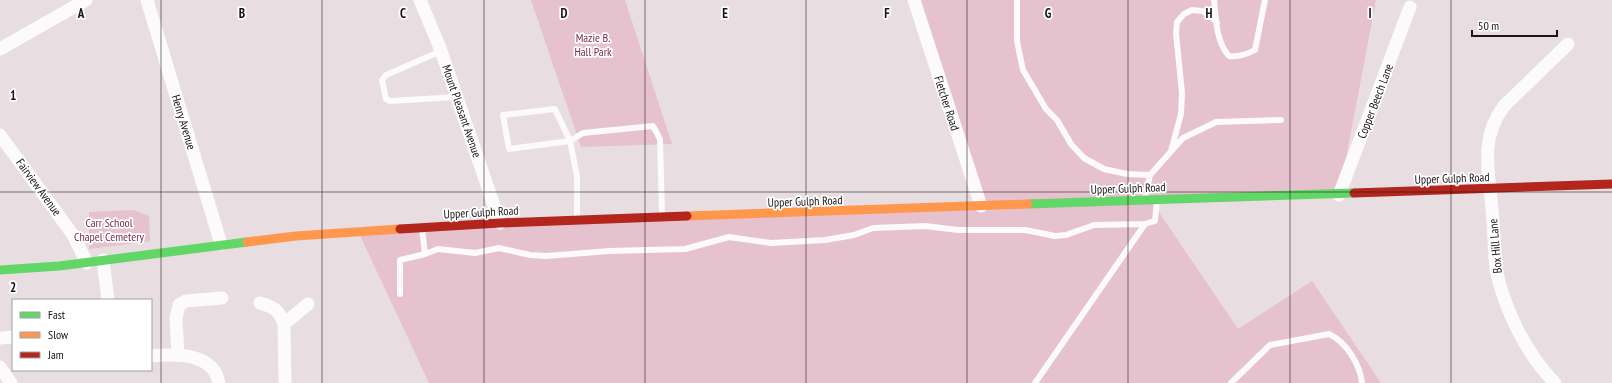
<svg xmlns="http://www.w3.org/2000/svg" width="1612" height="383" font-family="'PT Sans Narrow',sans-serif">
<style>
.green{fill:#e6c1ce}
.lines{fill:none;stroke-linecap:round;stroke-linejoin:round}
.lane{stroke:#fcfafa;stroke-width:6}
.street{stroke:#fcfafa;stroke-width:13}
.fast{stroke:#63d668;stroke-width:9}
.slow{stroke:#ff974d;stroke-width:9}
.jam{stroke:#b3261e;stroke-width:9}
.grid{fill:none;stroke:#191315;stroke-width:1;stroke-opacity:0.55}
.labels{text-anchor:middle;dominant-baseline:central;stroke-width:3.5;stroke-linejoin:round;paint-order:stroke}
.park-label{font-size:12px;fill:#792d4f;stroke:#fff}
.street-label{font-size:12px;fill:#191315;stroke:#fff}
.grid-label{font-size:13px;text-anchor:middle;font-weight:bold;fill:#191315;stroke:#fff;stroke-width:3.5;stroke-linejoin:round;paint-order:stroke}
</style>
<rect width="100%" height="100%" fill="#e8dde0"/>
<path class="green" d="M 531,0 L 625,0 L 672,144 L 581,147 Z
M 914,0 L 1376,0 L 1339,195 L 1150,199 L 1238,329 L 1312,281 L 1381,383 L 429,383 L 358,231 L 981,206 Z
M 133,210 L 149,216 L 150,241 L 89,249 L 89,212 Z"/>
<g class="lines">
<path class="lane" d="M 1017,0 L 1017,41 L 1023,70 L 1046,109 L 1057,120 L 1071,144 L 1084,158 L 1104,169 L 1127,174 L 1150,175
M 1214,0 C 1216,18 1216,42 1229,56 C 1239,57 1246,55 1255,50 L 1265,0
M 441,51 L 386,75 L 382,80 L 386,99 L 390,101 L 457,97
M 1171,151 L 1181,114 L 1182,93 L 1176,33 L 1177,22 L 1184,14 L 1192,10 L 1202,11 L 1210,15 L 1217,23
M 1145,198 L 1150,175 L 1183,138 L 1216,122 L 1281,120
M 577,218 L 577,176 L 570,141 L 555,109 L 503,115 L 509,149 L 570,141 L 583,133 L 653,126 L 660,139 L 662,216
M 425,254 L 438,249 L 475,253 L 499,248 L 530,255 L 546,256 L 609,251 L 685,249 L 729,237 L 771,243 L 825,240 L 854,235 L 873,228 L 925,226 L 958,230 L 1025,230 L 1055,236 L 1066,235 L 1094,225 L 1145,224 L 1155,221 L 1157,201
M 400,294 L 400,260 L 425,254 L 422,229
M 1035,383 L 1145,224
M 1231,383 L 1270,345 L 1329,334 C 1346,342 1360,364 1362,383"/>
<path class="street" d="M 147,0 L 221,244
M 420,0 L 440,48 L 500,223
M 914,0 L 981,206
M 0,49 L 86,0
M 0,135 L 73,235 L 87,263
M 1339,195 L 1410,7
M 103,260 L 108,300
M 260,303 C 274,307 279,310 284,324 L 285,383
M 284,324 L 308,304
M 0,338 L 13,337
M 178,354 L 176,318 L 179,305 L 186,301 L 222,298
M 151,356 C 175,354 213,352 219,383
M 0,367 L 11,383
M 1555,383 C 1526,354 1505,310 1496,270 C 1494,250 1494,229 1492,209 C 1489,172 1479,139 1504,106 L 1568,44"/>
<path class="fast" d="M 1028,204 L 1354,193
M 0,270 L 59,266 L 247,242"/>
<path class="slow" d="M 687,216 L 1028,204
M 247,242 L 296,236 L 400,229"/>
<path class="jam" d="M 1354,193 L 1612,184
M 400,229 L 500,223 L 687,216"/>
</g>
<path class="grid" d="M 161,0 L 161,383M 322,0 L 322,383M 484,0 L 484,383M 645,0 L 645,383M 806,0 L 806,383M 967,0 L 967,383M 1128,0 L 1128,383M 1290,0 L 1290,383M 1451,0 L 1451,383M 0,192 L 1612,192"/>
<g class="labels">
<g class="park-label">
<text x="593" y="37">Mazie B.<tspan x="593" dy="14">Hall Park</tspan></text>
<text x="109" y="222">Carr School<tspan x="109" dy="14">Chapel Cemetery</tspan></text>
</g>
<g class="street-label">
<text transform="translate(1375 101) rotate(-69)">Copper Beech Lane</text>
<text transform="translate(947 103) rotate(72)">Fletcher Road</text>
<text transform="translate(462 111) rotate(71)">Mount Pleasant Avenue</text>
<text transform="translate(184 122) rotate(73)">Henry Avenue</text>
<text transform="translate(1452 178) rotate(-2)">Upper Gulph Road</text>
<text transform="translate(39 187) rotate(54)">Fairview Avenue</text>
<text transform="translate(1128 188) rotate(-2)">Upper Gulph Road</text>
<text transform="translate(805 201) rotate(-2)">Upper Gulph Road</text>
<text transform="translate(481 212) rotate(-3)">Upper Gulph Road</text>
<text transform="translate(1495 246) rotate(-95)">Box Hill Lane</text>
</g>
</g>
<g class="grid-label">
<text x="81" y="18">A</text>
<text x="242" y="18">B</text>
<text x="403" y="18">C</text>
<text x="564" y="18">D</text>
<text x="725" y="18">E</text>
<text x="887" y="18">F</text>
<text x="1048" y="18">G</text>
<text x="1209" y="18">H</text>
<text x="1370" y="18">I</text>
<text x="13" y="100">1</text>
<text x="13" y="292">2</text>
</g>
<rect x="12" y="299" width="140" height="72" fill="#ffffff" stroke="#a3a1a1"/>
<rect x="20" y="312" width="20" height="6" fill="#63d668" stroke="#a3a1a1"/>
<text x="48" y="319" font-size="12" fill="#191315">Fast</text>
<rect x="20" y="332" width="20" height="6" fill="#ff974d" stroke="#a3a1a1"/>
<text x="48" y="339" font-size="12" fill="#191315">Slow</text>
<rect x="20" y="352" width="20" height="6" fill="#b3261e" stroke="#a3a1a1"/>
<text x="48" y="359" font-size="12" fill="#191315">Jam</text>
<path d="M1472 30v6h85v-6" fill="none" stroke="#191315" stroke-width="2"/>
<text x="1478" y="30" font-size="12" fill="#191315" stroke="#ffffff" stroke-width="3" paint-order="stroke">50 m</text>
</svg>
